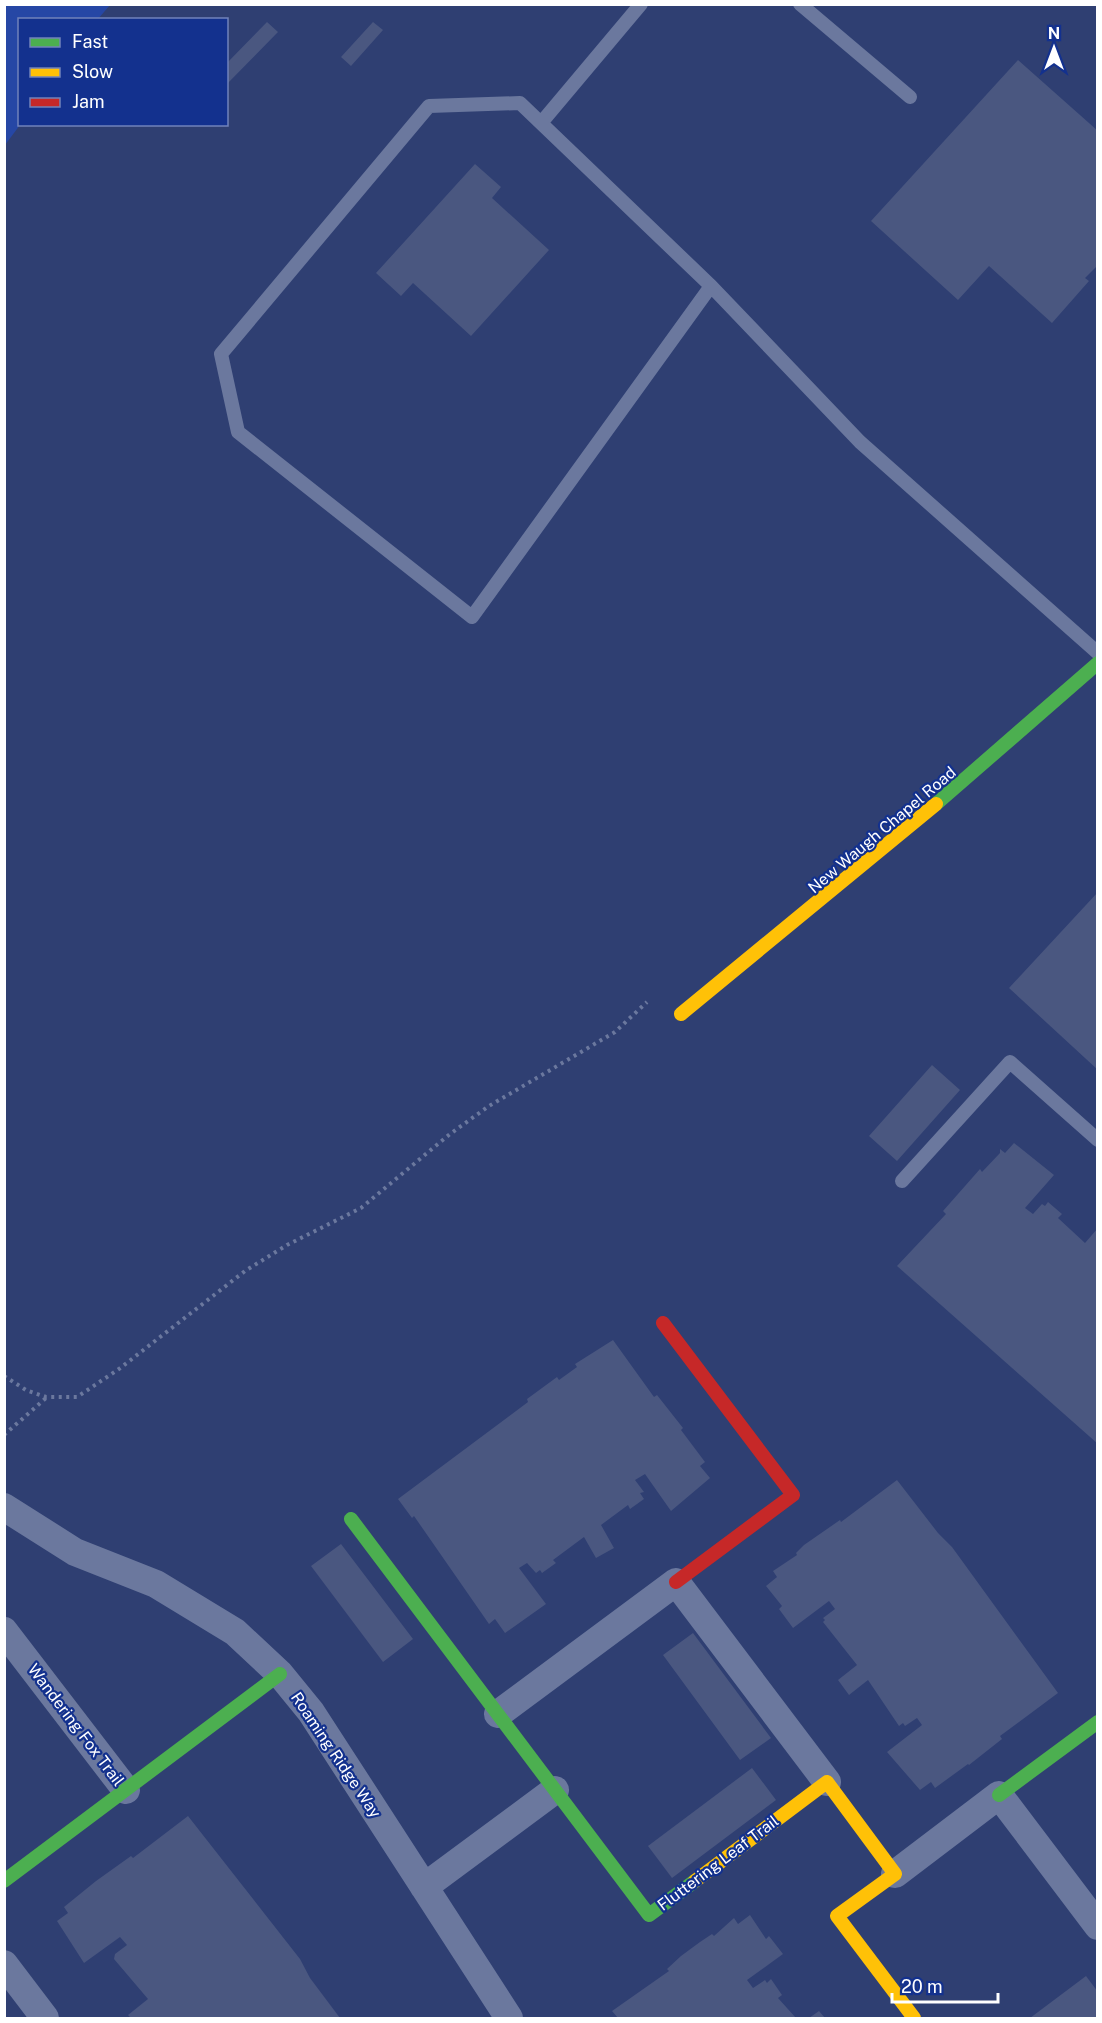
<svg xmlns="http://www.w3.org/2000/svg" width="1102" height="2023" font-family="'Public Sans',sans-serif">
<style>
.green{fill:#2647a5}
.building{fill:#4a5780}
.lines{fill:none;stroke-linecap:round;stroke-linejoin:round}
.path{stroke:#6b789e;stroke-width:4;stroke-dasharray:3 4.5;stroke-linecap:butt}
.lane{stroke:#6b789e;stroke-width:14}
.street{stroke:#6b789e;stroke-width:28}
.fast{stroke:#4caf50;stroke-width:14}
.slow{stroke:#ffc107;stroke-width:14}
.jam{stroke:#c62828;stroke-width:14}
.labels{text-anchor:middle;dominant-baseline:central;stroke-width:4.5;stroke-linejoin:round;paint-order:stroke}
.street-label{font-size:16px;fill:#fff;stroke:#13318e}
</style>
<rect width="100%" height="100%" fill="#2f3f72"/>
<path class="green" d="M 5,4 L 110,5 L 98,19 L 20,20 L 20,125 L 5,145 Z"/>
<path class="building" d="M 267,22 L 278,32 L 226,85 L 226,64 Z
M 373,22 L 383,30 L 351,66 L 341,57 Z
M 1018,60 L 1098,131 L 1098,265 L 1085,278 L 1089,281 L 1052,323 L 989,266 L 958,300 L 871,221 Z
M 475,164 L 501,187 L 492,198 L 549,250 L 471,336 L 413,283 L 401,296 L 376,273 Z
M 1098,892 L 1098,1070 L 1009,988 Z
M 932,1065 L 960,1090 L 897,1161 L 869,1136 Z
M 1014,1143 L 1054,1175 L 1025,1208 L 1033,1214 L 1042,1204 L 1045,1206 L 1048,1202 L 1062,1214 L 1058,1218 L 1085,1243 L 1098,1228 L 1098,1444 L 897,1266 L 946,1214 L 943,1211 L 980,1169 L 982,1172 L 1000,1153 L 1000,1149 L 1005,1153 Z
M 613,1340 L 654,1397 L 657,1395 L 683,1428 L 681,1430 L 705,1462 L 700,1466 L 710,1478 L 671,1511 L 645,1474 L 635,1480 L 644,1492 L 640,1493 L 644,1499 L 630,1509 L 628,1505 L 601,1525 L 614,1548 L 596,1558 L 584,1537 L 553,1560 L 556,1563 L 542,1573 L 540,1570 L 536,1573 L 527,1563 L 519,1568 L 546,1604 L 505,1633 L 495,1619 L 489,1624 L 414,1516 L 412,1518 L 398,1499 L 528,1402 L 527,1399 L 557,1377 L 559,1380 L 577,1367 L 575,1364 Z
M 897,1480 L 938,1533 L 952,1547 L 1058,1693 L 1000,1736 L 1002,1739 L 969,1765 L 968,1764 L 935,1788 L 931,1782 L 920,1790 L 887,1752 L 922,1725 L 917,1718 L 905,1726 L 903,1723 L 899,1726 L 868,1680 L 849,1695 L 838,1680 L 857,1665 L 823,1622 L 825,1620 L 823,1618 L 835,1609 L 829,1601 L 793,1628 L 779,1609 L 782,1606 L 766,1586 L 777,1577 L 773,1571 L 797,1555 L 796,1553 L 804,1545 L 840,1520 L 841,1522 Z
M 341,1544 L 413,1639 L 383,1662 L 311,1566 Z
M 693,1633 L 771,1738 L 740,1760 L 663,1655 Z
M 752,1768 L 776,1800 L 672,1878 L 648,1846 Z
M 188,1816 L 300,1959 L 310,1978 L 340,2018 L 131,2018 L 128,2015 L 148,1999 L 114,1959 L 115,1954 L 127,1945 L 120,1937 L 84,1963 L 57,1921 L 68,1913 L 64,1907 L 96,1881 L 131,1856 L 133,1858 Z
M 750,1915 L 766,1939 L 769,1936 L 783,1954 L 747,1980 L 753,1988 L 765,1980 L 767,1983 L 771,1979 L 782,1995 L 778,1998 L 796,2018 L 618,2018 L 612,2011 L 669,1971 L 667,1969 L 681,1956 L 700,1942 L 712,1934 L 714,1936 L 734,1918 L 738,1924 Z
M 1086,1976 L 1098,1992 L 1098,2017 L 1030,2018 Z
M 819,2011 L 825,2018 L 809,2018 Z"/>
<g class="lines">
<path class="path" d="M 4,1376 L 26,1390 L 46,1397 L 77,1397 L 119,1369 L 245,1271 L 287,1245 L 361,1208 L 450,1134 L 489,1106 L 615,1032 L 647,1002
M 4,1435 L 46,1398"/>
<path class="lane" d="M 800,4 L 910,97
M 541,123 L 641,4
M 711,286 L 472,617 L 238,432 L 221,354 L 429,106 L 520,103 L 711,286 L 860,442 L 1098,653
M 902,1181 L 1010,1062 L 1098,1140"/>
<path class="street" d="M 4,1507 L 75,1552 L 156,1584 L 235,1632 L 280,1674 L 311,1712 L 509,2018
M 4,1631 L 126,1790
M 498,1714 L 676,1582 L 827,1782
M 895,1874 L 999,1795 L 1098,1926
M 424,1887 L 555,1790
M 4,1964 L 45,2018"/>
<path class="fast" d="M 936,804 L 1098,663
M 351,1519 L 649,1915 L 695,1881
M 999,1795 L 1098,1722
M 4,1881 L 280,1674"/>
<path class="slow" d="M 681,1014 L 936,804
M 695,1881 L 827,1782 L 895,1874 L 837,1916 L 914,2018"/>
<path class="jam" d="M 663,1323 L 793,1495 L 676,1582"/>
</g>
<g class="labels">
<g class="street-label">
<text transform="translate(882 830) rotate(-40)">New Waugh Chapel Road</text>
<text transform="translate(76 1725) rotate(53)">Wandering Fox Trail</text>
<text transform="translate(336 1755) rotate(56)">Roaming Ridge Way</text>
<text transform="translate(718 1863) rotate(-37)">Fluttering Leaf Trail</text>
</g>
</g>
<rect width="1102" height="2023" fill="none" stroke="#ffffff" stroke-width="12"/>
<rect x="18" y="18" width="210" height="108" fill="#13318e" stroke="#7183bb" stroke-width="1.5"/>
<rect x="30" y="38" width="30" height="9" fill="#4caf50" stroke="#7183bb" stroke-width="1.5"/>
<text x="72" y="48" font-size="18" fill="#ffffff">Fast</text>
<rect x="30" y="68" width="30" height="9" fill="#ffc107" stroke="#7183bb" stroke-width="1.5"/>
<text x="72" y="78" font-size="18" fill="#ffffff">Slow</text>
<rect x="30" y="98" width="30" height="9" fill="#c62828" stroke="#7183bb" stroke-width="1.5"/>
<text x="72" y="108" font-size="18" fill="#ffffff">Jam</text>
<g transform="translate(1054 48)" stroke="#13318e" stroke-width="4.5" paint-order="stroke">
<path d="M0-4.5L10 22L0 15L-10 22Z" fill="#ffffff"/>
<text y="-9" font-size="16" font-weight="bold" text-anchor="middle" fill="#ffffff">N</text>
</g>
<path d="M892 1993v9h106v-9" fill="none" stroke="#ffffff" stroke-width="3"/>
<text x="901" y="1993" font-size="18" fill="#ffffff" stroke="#13318e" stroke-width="4.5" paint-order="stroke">20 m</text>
</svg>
